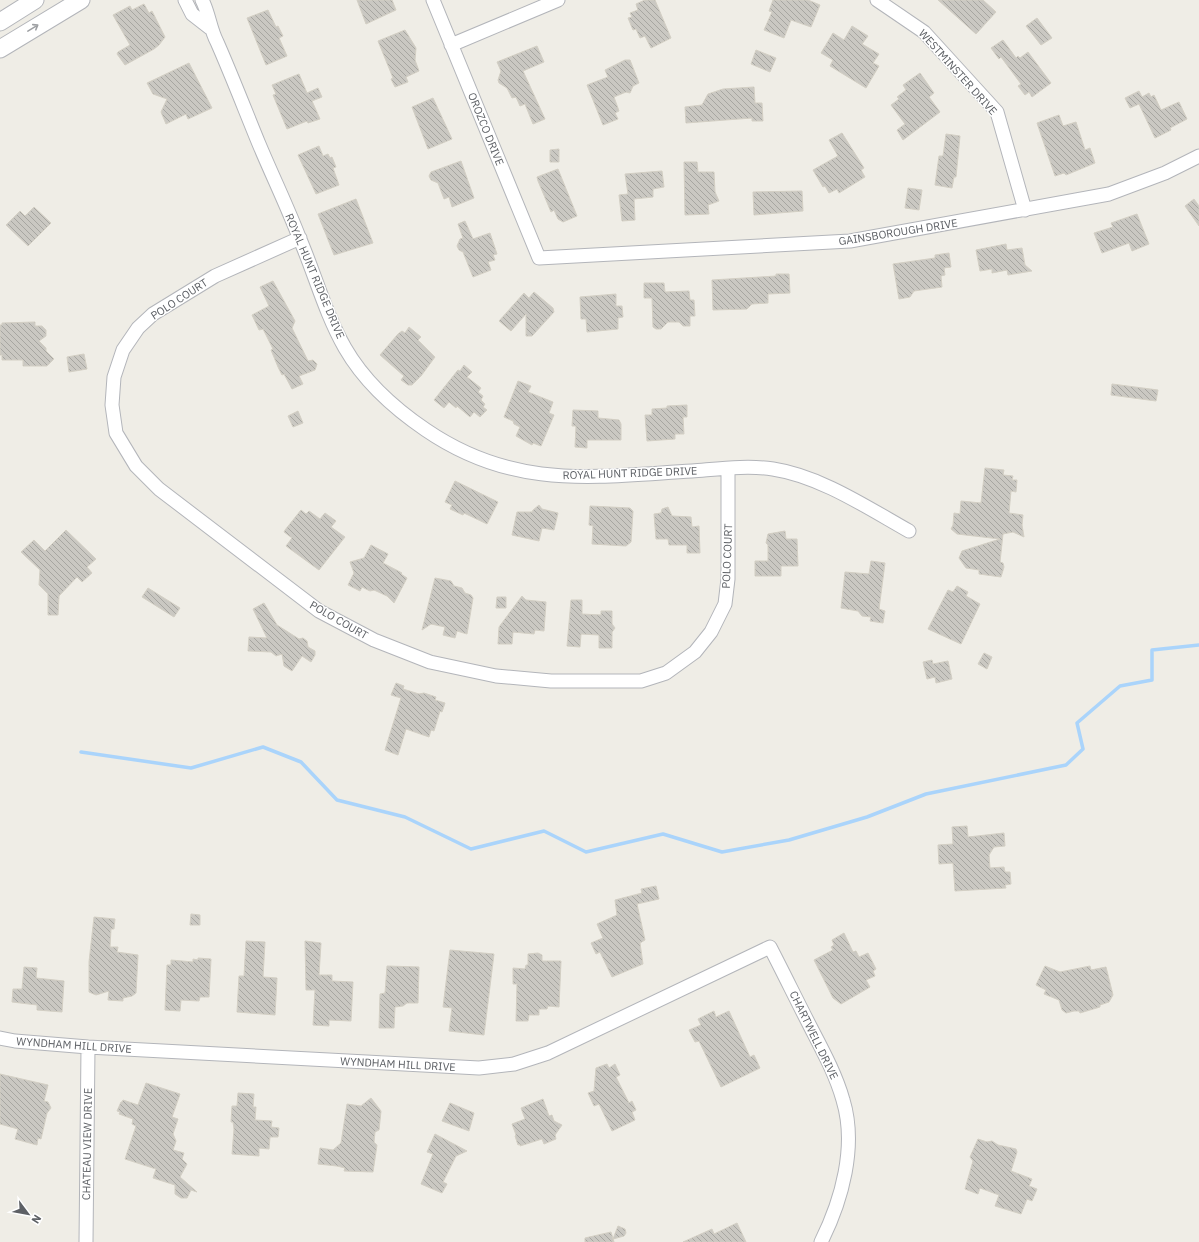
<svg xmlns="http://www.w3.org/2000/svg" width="1199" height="1242" font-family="'IBM Plex Sans',sans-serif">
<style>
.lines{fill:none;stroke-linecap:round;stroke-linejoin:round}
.stream{stroke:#aad4fb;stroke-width:3.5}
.building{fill:url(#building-back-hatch);stroke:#d3cfc4}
.minor-casing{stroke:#b3b5ba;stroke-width:15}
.tertiary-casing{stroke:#b3b5ba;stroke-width:19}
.minor{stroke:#fff;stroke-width:13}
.tertiary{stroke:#fff;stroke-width:17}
.oneway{stroke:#9ea0a3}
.labels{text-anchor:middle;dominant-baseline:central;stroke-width:3;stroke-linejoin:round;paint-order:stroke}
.street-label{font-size:11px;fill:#5d6065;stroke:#fff}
</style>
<defs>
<pattern id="building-back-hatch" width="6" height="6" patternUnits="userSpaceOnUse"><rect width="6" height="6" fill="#cac8c2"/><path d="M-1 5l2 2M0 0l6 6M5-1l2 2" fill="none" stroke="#a7a6a1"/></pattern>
</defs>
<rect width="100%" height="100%" fill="#efede6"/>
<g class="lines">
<path class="stream" d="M 81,752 L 191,768 L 263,747 L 301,762 L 337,800 L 405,817 L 471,849 L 544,831 L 586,852 L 663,834 L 722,852 L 789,840 L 867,817 L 926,794 L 1066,765 L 1083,749 L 1077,723 L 1120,686 L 1152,680 L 1152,650 L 1199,645"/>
</g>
<path class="building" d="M 357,0 L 392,0 L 396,10 L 366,24 Z
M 645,0 L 655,0 L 671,38 L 651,48 L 645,36 L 640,38 L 636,29 L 633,30 L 628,18 L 632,17 L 630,13 L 638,10 L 636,4 Z
M 773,0 L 808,0 L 820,5 L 811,27 L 791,20 L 784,38 L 764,30 L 772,12 L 769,11 Z
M 938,0 L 983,0 L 996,12 L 976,34 Z
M 144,4 L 149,13 L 152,11 L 165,37 L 159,45 L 154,49 L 125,65 L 117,54 L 118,52 L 130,45 L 113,15 L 130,6 L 132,10 Z
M 268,10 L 276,27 L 278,26 L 283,36 L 279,38 L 287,56 L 266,65 L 247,18 Z
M 1037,18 L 1052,38 L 1041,45 L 1026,26 Z
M 852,26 L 868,36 L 862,44 L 879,54 L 873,63 L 879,66 L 866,88 L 830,66 L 833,60 L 821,53 L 833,33 L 844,40 Z
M 405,30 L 416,48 L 415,60 L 419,71 L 406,77 L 408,82 L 395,87 L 391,79 L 393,78 L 378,41 Z
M 1003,40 L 1016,58 L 1018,56 L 1020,58 L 1028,52 L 1051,83 L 1032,97 L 1029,92 L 1025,95 L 1018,86 L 1021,84 L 1001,57 L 999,59 L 991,48 Z
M 537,46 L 544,62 L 523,71 L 545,119 L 533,124 L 525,104 L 520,106 L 516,97 L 512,98 L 507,88 L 499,83 L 498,80 L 501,71 L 497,62 Z
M 756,50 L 776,58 L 770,72 L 751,64 Z
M 625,60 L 630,60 L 639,83 L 633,86 L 630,93 L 626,92 L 614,97 L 619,111 L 615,113 L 618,119 L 603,125 L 587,85 L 608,77 L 605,70 Z
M 189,63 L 212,108 L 188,119 L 186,114 L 166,124 L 161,112 L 167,99 L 153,94 L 147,83 Z
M 920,73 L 934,93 L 929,97 L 940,112 L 903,140 L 897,130 L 905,124 L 891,105 L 899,99 L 897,97 L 906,90 L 903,85 Z
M 299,74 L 307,93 L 318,88 L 322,97 L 312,101 L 320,119 L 308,123 L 307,121 L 287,129 L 273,95 L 276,94 L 272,85 Z
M 754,87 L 755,103 L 762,103 L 763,121 L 752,121 L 752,118 L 686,123 L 685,107 L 702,105 L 708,94 L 723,89 Z
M 1139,91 L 1142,97 L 1149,93 L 1151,97 L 1154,95 L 1161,110 L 1179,102 L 1187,119 L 1170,128 L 1171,130 L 1155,138 L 1139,104 L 1130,108 L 1125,98 Z
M 433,98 L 452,139 L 428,149 L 412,107 Z
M 1059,115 L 1063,126 L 1076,122 L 1085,150 L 1090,148 L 1095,163 L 1066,175 L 1064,173 L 1055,176 L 1037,123 Z
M 842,133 L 864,168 L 861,170 L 865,177 L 839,193 L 837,189 L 829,193 L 825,186 L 823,187 L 813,170 L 838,156 L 829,140 Z
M 946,134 L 960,136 L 956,177 L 954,177 L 952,188 L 935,185 L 939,156 L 943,156 Z
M 319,146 L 323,156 L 328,154 L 330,158 L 332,157 L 336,167 L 333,168 L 339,185 L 316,194 L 298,155 Z
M 559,149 L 559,162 L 550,162 L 550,150 Z
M 461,161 L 474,198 L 452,207 L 449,197 L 444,199 L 438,183 L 431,180 L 429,176 L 431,172 Z
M 684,162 L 697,162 L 698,172 L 714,172 L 715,192 L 719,201 L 708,205 L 709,214 L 685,215 Z
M 558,169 L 577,216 L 563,222 L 558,219 L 554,210 L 551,212 L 538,181 L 537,177 Z
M 662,171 L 664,187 L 653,189 L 653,197 L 634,199 L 635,220 L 622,221 L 619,195 L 628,194 L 625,174 Z
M 908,188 L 922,190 L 919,210 L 905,208 Z
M 802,191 L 803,211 L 754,215 L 753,192 Z
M 356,199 L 373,243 L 334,255 L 318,214 Z
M 1194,199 L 1199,206 L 1199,226 L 1185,206 Z
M 34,207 L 51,223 L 28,246 L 6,225 L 20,211 L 25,216 Z
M 1137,214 L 1149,244 L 1132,251 L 1129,243 L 1102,253 L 1094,233 L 1113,227 L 1111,223 Z
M 465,221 L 473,239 L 490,233 L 497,254 L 493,255 L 495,260 L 488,262 L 491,270 L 473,277 L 463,252 L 459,250 L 457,246 L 460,239 L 463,238 L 458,224 Z
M 1006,244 L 1007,250 L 1022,248 L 1025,265 L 1032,271 L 1008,275 L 1007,270 L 992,273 L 992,269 L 980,271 L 976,250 Z
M 949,253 L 951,267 L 944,268 L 945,275 L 941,276 L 942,287 L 914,291 L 910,297 L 899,299 L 893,264 L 935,258 L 935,255 Z
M 776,274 L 789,274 L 790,293 L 768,294 L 768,303 L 752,304 L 747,309 L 713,310 L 712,280 L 776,276 Z
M 273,281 L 295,321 L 292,328 L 308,361 L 313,360 L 317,364 L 315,370 L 299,376 L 303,384 L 292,389 L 284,374 L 282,375 L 278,367 L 271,350 L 273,349 L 263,329 L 259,330 L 252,315 L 269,306 L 260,287 Z
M 644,283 L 664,283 L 665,292 L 689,291 L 690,300 L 694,300 L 695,316 L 690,316 L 690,326 L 683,326 L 679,322 L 668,322 L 661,329 L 656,329 L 653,327 L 652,298 L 644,298 Z
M 534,292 L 553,308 L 554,312 L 532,336 L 526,336 L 526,314 L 511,331 L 499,321 L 524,293 L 529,298 Z
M 616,294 L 616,306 L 622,306 L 623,317 L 618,318 L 618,329 L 587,332 L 586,319 L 581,319 L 580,297 Z
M 35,322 L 35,326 L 42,326 L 46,330 L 46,336 L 39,341 L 46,348 L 46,351 L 54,359 L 47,366 L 23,366 L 23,360 L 2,360 L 2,355 L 0,355 L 0,325 L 2,325 L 2,323 Z
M 409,327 L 421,337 L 418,340 L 435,357 L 421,376 L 412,385 L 408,385 L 401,380 L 404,376 L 380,355 L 398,334 L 402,331 L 405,333 Z
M 84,354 L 87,369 L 69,372 L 67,357 Z
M 464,365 L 472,372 L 467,377 L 481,388 L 478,392 L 483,396 L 481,400 L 485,404 L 483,407 L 487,410 L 480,417 L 474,412 L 470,417 L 457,406 L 456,408 L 449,402 L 444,408 L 434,400 L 458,370 L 460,371 Z
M 518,381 L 531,386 L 528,392 L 553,402 L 549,413 L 554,415 L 541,446 L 533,443 L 532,445 L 516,436 L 520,427 L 514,424 L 513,421 L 504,417 Z
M 1112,384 L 1158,390 L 1156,401 L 1111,395 Z
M 687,405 L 687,417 L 683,417 L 684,434 L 675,434 L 675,439 L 647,441 L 645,415 L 652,415 L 652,409 L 667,408 L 667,406 Z
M 573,410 L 598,411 L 598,418 L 619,420 L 621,424 L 621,440 L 587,440 L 587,448 L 575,447 L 576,426 L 572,426 Z
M 298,411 L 303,423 L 293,427 L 288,416 Z
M 985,468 L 1004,470 L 1003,475 L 1013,476 L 1012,480 L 1017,480 L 1016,492 L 1011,491 L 1009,513 L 1023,515 L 1022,525 L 1024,537 L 1013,532 L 1003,534 L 1000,562 L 1003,563 L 1004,567 L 1001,577 L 979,574 L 979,570 L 966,568 L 959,558 L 962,551 L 1000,539 L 957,534 L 951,529 L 953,525 L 954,513 L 960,514 L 961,501 L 981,503 Z
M 455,481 L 498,502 L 487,524 L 464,513 L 463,515 L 450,509 L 452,505 L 445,502 Z
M 539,505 L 542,509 L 558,513 L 554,530 L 542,528 L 539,541 L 512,535 L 517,512 L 532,512 L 533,510 Z
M 590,506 L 630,508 L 633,511 L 631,542 L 626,546 L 592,544 L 593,526 L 589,525 Z
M 668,507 L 672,516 L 691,517 L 692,527 L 699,526 L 700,553 L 687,553 L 687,545 L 669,545 L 668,539 L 656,539 L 654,514 L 661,513 L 662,509 Z
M 301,510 L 306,514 L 309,511 L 320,519 L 325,513 L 336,521 L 331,527 L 345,537 L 319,570 L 286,546 L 292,538 L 284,532 L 285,530 Z
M 66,530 L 96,559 L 87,567 L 92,573 L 82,582 L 77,577 L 59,596 L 58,615 L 48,615 L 48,594 L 39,585 L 40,570 L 21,552 L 34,540 L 45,551 Z
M 785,531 L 786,539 L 797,539 L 798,566 L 781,566 L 781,576 L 755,576 L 755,561 L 768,561 L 768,545 L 766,543 L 768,534 Z
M 371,545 L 388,554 L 383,563 L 402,573 L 401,574 L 407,578 L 394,603 L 387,596 L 374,590 L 370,591 L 362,587 L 360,591 L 348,585 L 354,573 L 350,562 L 364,558 Z
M 871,561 L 885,563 L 879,609 L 885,611 L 883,623 L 870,621 L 871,617 L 862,616 L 858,611 L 841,608 L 845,572 L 869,574 Z
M 435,578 L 451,581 L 454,586 L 462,588 L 465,593 L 471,595 L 473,598 L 467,634 L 457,631 L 455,638 L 443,635 L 445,627 L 431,624 L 422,630 Z
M 957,586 L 968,592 L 966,596 L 980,604 L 961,644 L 928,629 L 948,590 L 953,592 Z
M 148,588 L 180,608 L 174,617 L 142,597 Z
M 522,596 L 526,600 L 546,602 L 544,631 L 535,630 L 534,634 L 513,632 L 512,644 L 498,644 L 499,627 Z
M 497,597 L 506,597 L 506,608 L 496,608 Z
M 571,600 L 582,600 L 582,614 L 601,615 L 601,611 L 612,611 L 612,624 L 615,628 L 612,632 L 612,648 L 599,648 L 599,635 L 581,634 L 580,647 L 567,646 Z
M 264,603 L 277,625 L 299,639 L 303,638 L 307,641 L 308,647 L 315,651 L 315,655 L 311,662 L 302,656 L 292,671 L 284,666 L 282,654 L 276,656 L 271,652 L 248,651 L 249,637 L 267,638 L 253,609 Z
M 984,653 L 992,657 L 987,669 L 978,664 Z
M 932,660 L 933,664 L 948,661 L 952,679 L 936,683 L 935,677 L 927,679 L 923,662 Z
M 396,683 L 404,686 L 403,689 L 419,694 L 424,693 L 436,697 L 435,700 L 445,703 L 442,712 L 440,711 L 434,731 L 431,730 L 429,737 L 406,729 L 398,755 L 385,750 L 401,698 L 391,695 Z
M 967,826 L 968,837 L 1004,833 L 1005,846 L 994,847 L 989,855 L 990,868 L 1004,867 L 1005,872 L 1010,872 L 1011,884 L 1005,885 L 1006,888 L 955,891 L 953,863 L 939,864 L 938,845 L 953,844 L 952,827 Z
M 656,886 L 659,899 L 637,904 L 645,940 L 640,943 L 643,964 L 612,977 L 600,952 L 596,954 L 591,943 L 603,938 L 597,924 L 617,915 L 615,900 L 642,893 L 641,889 Z
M 191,914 L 200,915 L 200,925 L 190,925 Z
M 94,917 L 115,919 L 114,929 L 111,929 L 110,947 L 118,947 L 117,952 L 138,955 L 136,993 L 132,996 L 123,998 L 123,1001 L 108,1000 L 109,991 L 96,995 L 89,992 L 89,962 Z
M 844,933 L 853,952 L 856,951 L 859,957 L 868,953 L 876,969 L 873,971 L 875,976 L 866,980 L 870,987 L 841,1004 L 833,998 L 814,960 L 833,950 L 831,947 L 834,945 L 832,940 Z
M 246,941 L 265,942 L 263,977 L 277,978 L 275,1015 L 237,1012 L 239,976 L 244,976 Z
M 305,941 L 321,943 L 319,975 L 332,975 L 332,981 L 353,982 L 351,1021 L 329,1020 L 329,1026 L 313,1025 L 315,990 L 306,990 Z
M 450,950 L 494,954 L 484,1035 L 449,1031 L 452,1008 L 443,1007 Z
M 538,953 L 542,955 L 542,961 L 561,961 L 559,1007 L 548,1006 L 547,1009 L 539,1009 L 539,1015 L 529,1015 L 528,1021 L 516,1021 L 517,984 L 513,984 L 513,968 L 525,969 L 526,965 L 528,965 L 528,954 Z
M 198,958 L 211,959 L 209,997 L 200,997 L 199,1001 L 181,1000 L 180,1011 L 165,1010 L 167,965 L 171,965 L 171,960 L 193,962 L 193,959 L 198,960 Z
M 387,966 L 419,967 L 418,1003 L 407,1003 L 403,1006 L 395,1007 L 394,1028 L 379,1028 L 380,994 L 385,993 Z
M 1045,966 L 1060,972 L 1090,966 L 1091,970 L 1106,967 L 1113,995 L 1109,1002 L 1100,1005 L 1100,1007 L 1080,1013 L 1079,1011 L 1074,1011 L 1066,1013 L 1062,1010 L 1059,1000 L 1044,994 L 1046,990 L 1036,985 Z
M 24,967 L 37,968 L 36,978 L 64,981 L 62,1012 L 37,1010 L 37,1005 L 12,1002 L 13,989 L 22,989 Z
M 714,1011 L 716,1017 L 729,1011 L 750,1057 L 754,1055 L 760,1068 L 721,1087 L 699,1041 L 695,1042 L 689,1030 L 701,1025 L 698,1019 Z
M 607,1064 L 609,1068 L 615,1064 L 620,1075 L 616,1077 L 629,1103 L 632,1101 L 636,1110 L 632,1112 L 635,1120 L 612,1131 L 599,1104 L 594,1106 L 588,1093 L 594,1091 L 596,1068 Z
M 0,1074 L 48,1085 L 44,1101 L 48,1102 L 51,1108 L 47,1113 L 41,1139 L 38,1138 L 37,1145 L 15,1139 L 18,1129 L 0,1124 Z
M 146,1083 L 180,1094 L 172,1117 L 178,1119 L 173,1134 L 176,1141 L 173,1150 L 184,1153 L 182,1159 L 187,1164 L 180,1177 L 197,1192 L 191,1190 L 187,1198 L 181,1198 L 175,1194 L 175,1185 L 153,1178 L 156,1169 L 125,1159 L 136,1126 L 132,1124 L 133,1119 L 119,1114 L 120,1112 L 117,1111 L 121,1102 L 122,1102 L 123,1100 L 138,1105 Z
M 238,1093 L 254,1094 L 253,1107 L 256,1107 L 255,1120 L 272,1121 L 271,1127 L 279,1128 L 278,1137 L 270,1137 L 269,1149 L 259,1148 L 259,1156 L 232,1154 L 234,1129 L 233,1122 L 231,1122 L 232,1106 L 237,1106 Z
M 371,1098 L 381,1111 L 379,1130 L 375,1132 L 374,1142 L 377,1145 L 373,1172 L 344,1171 L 345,1168 L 337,1166 L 318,1164 L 320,1148 L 333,1150 L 341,1143 L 347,1104 L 361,1106 Z
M 543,1099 L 549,1116 L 552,1115 L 554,1121 L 562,1125 L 555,1135 L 556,1139 L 544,1144 L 542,1139 L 520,1146 L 520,1144 L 518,1145 L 515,1136 L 516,1135 L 512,1124 L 525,1119 L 521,1108 Z
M 450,1103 L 474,1113 L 469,1131 L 442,1121 Z
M 435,1134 L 467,1151 L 456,1156 L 443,1182 L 447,1184 L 442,1193 L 421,1184 L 433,1154 L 427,1152 Z
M 978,1139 L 987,1142 L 992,1141 L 998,1145 L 1016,1149 L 1017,1152 L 1011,1171 L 1032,1179 L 1029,1186 L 1037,1189 L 1032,1201 L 1027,1199 L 1021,1214 L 995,1206 L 999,1195 L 980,1188 L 978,1194 L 965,1189 L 973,1161 L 970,1157 Z
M 737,1223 L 746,1242 L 683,1242 L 712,1229 L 714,1234 Z
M 618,1226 L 625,1229 L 626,1233 L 624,1236 L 613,1239 Z
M 611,1232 L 614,1242 L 585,1242 L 585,1238 Z"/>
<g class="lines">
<defs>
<path id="minor" d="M 185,0 L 192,14 L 210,28
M 202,0 C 209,13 210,29 217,42 C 232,76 245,110 259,144 C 272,175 287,206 299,237 C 315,274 325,313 345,348 C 364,381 395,409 426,430 C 514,490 592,477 692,471 C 718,469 747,465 773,469 C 820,476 868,508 909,531
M 433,0 L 539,258 L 850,241 L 1109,194 L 1165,173 L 1199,156
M 877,0 L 924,32 L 997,112 L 1025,210
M 451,45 L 558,0
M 300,238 L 215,276 L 153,314 L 138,328 L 123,350 L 114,377 L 112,405 L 116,433 L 136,466 L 159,489 L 319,611 L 374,640 L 430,662 L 496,676 L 551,681 L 641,681 L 666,673 L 695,652 L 711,632 L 725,604 L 728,579 L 728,469
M 0,1038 L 15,1041 L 88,1047 L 479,1068 L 514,1064 L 548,1053 L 770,947 C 784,974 797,1001 811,1028 C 823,1051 836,1075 843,1100 C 857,1146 842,1200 821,1242
M 86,1242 L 88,1047"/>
<path id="tertiary" d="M 0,22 L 35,0
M 0,49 L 81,0"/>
</defs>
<use href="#minor" class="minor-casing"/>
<use href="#tertiary" class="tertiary-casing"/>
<use href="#minor" class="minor"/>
<use href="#tertiary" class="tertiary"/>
</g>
<defs><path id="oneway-shaft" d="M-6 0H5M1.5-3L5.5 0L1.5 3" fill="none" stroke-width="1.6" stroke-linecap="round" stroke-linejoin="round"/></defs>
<use class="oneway" href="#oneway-shaft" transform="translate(33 28) rotate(-31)"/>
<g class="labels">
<g class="street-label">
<text transform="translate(958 72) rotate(48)">WESTMINSTER DRIVE</text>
<text transform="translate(486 129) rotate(68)">OROZCO DRIVE</text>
<text transform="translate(898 232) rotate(-9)">GAINSBOROUGH DRIVE</text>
<text transform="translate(315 276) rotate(67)">ROYAL HUNT RIDGE DRIVE</text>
<text transform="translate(179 299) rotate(-33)">POLO COURT</text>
<text transform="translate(630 473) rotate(-2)">ROYAL HUNT RIDGE DRIVE</text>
<text transform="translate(727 556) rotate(-88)">POLO COURT</text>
<text transform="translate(339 620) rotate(30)">POLO COURT</text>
<text transform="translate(814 1035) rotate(64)">CHARTWELL DRIVE</text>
<text transform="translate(74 1045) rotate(4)">WYNDHAM HILL DRIVE</text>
<text transform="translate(398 1064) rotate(3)">WYNDHAM HILL DRIVE</text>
<text transform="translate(87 1144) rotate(-89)">CHATEAU VIEW DRIVE</text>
</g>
</g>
<g transform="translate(28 1214) rotate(122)" stroke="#ffffff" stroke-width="3" paint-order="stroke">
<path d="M0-3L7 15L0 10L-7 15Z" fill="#5d6065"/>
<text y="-6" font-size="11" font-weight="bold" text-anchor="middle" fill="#5d6065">N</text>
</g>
</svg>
